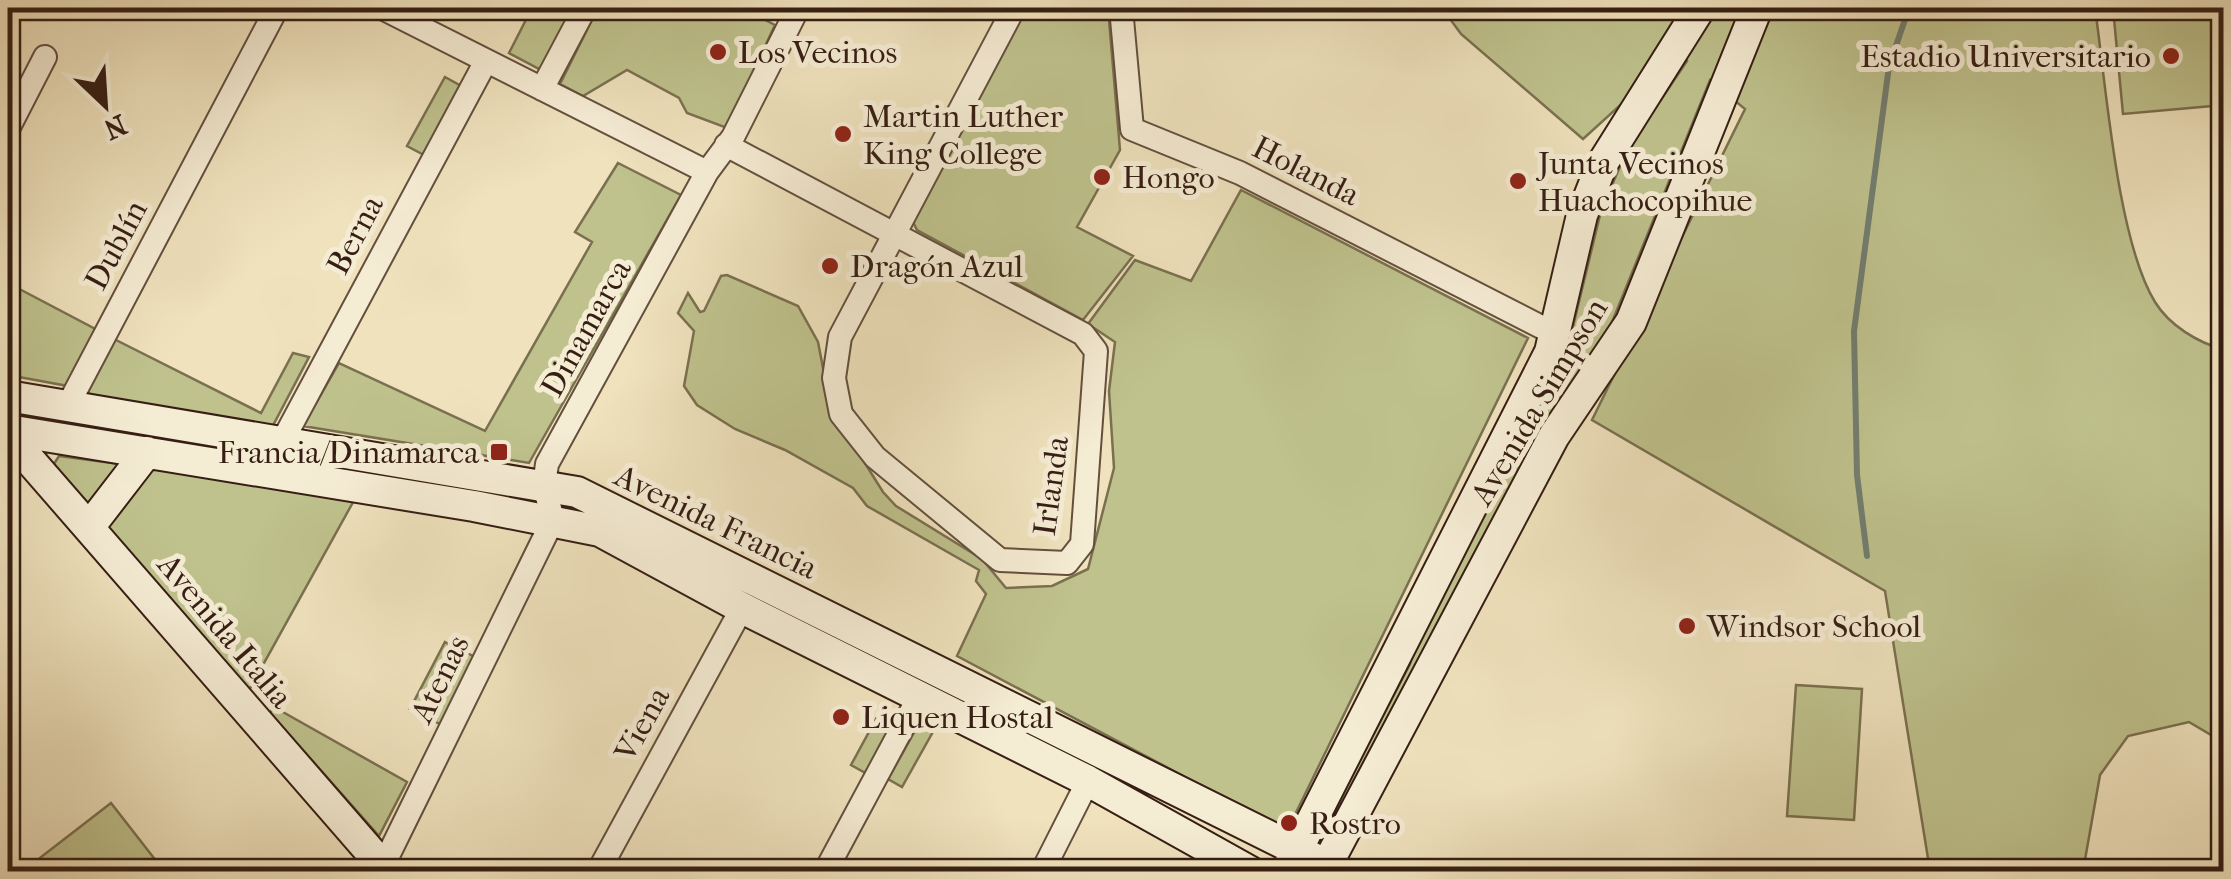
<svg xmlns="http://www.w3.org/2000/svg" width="2231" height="879" font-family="'IM FELL French Canon',serif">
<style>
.green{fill:#bfc28d;stroke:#7a7050;stroke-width:2.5}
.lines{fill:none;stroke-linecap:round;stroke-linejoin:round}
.stream{stroke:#727e70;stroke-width:6}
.street-casing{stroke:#644f3e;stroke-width:26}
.secondary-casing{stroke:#361e14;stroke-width:34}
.street{stroke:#f5ecd4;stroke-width:22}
.secondary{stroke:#f5ecd4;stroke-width:30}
.poi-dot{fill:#8f2418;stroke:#f5ecd4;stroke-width:4}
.labels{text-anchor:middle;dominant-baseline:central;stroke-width:10;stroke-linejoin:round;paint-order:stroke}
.poi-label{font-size:32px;fill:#361e14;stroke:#f5ecd4;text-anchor:start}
.street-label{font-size:32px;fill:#361e14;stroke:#f5ecd4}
</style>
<rect width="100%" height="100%" fill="#efe2bd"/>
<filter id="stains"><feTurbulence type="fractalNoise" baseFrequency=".002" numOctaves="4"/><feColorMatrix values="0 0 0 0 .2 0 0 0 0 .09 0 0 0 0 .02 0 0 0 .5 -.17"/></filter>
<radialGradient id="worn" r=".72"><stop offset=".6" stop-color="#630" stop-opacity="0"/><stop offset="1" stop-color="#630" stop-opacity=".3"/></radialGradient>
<path class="green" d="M 532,8 L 574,8 L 543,71 L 509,53 Z
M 598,8 L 742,8 L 775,25 L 727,128 L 687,113 L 679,98 L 627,70 L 583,96 L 560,84 Z
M 1022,8 L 1108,8 L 1120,150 L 1077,227 L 1133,256 L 1083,320 L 917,230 L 913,222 Z
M 1442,8 L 2095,8 C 2106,84 2117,240 2155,302 C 2169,325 2198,343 2223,349 L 2223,742 L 2189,722 L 2128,736 L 2100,775 L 2083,871 L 1930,871 L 1885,591 L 1592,420 L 1745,109 L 1710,80 L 1602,347 L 1329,834 L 1323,830 L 1410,664 L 1417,634 L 1568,347 L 1601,211 L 1627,150 L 1687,61 L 1669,45 L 1626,100 L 1583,139 L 1461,34 Z
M 2113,8 L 2223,8 L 2223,105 L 2123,114 Z
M 445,77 L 463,87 L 426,156 L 407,146 Z
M 618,163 L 681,195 L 529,463 L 303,426 L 339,363 L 485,431 L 592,242 L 575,232 Z
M 1241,190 L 1528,338 L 1287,831 L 957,656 L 986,594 L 976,581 L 979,570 L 867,506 L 853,488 L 785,450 L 735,429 L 697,405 L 684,386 L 694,331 L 678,313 L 688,293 L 700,312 L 704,311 L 721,276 L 727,275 L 798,306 L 818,342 L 831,409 L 883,492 L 896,506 L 982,559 L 1006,588 L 1052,586 L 1088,569 L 1114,468 L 1109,391 L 1115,342 L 1088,324 L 1135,260 L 1191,281 Z
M 8,283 L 101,332 L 68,386 L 8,375 Z
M 114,339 L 261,413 L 293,353 L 309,357 L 269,433 L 90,400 L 88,390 Z
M 59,456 L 357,495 L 248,692 L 52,467 Z
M 445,642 L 477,658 L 442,725 L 410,709 Z
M 1796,685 L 1862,689 L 1854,820 L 1787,816 Z
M 274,707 L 407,782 L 379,836 L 270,713 Z
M 882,708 L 902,719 L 871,776 L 851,765 Z
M 920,722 L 934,730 L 902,787 L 888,779 Z
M 111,803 L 164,871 L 23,871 Z"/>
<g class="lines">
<path class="stream" d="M 1867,556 L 1857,475 L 1854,331 L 1889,66 L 1909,8"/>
<defs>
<path id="street" d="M 382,8 L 707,172
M 1121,8 L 1132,129 L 1240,173 L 1557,335
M 542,89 L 585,8
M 8,129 L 45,57
M 726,145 L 1083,334 L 1096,351 L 1082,544 L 1067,563 L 1000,560 L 875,457 L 841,414 L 834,378 L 840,337 L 1014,8
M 67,407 L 277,8
M 282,442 L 486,61
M 383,866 L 553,520 L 544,485 L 547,464 L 707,172 L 733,137 L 798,8
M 598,872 L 742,608
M 825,872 L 920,695
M 1042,872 L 1088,781"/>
<path id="secondary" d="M 8,396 L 577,492 L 1341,872
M 8,430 L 474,506 L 600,531 L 742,608 L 1088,781 L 1251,872
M 8,435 L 388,872
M 90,526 L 147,452
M 1286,872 L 1550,352 L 1582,215 L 1602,164 L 1700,8
M 1323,872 L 1554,436 L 1631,322 L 1757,8"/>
</defs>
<use href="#street" class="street-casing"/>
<use href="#secondary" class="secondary-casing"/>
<use href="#street" class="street"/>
<use href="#secondary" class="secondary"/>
</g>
<g class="poi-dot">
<circle cx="718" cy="52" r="10"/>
<circle cx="2171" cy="56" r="10"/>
<circle cx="843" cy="134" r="10"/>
<circle cx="1102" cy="177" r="10"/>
<circle cx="1518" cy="181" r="10"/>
<circle cx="830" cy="266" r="10"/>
<rect x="489" y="442" width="20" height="20" rx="5"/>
<circle cx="1687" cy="626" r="10"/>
<circle cx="841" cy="717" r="10"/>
<circle cx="1289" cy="823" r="10"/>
</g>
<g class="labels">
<g class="poi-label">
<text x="738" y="52">Los Vecinos</text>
<text x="2151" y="56" text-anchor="end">Estadio Universitario</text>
<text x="863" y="116">Martin Luther<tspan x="863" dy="37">King College</tspan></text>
<text x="1538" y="163">Junta Vecinos<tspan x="1538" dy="37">Huachocopihue</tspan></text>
<text x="1122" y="177">Hongo</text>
<text x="850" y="266">Dragón Azul</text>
<text x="479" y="452" text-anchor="end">Francia/Dinamarca</text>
<text x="1707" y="626">Windsor School</text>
<text x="861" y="717">Liquen Hostal</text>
<text x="1309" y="823">Rostro</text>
</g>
<g class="street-label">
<text transform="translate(1306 171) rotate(27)">Holanda</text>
<text transform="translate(355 235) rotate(-62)">Berna</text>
<text transform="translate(116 245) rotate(-62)">Dublín</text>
<text transform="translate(586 328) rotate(-61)">Dinamarca</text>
<text transform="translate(1539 402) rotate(-59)">Avenida Simpson</text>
<text transform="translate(1051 486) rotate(-82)">Irlanda</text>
<text transform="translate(716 522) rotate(26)">Avenida Francia</text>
<text transform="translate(225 631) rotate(50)">Avenida Italia</text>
<text transform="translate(440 679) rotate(-64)">Atenas</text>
<text transform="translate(642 724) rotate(-61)">Viena</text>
</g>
</g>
<rect width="2231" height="879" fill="none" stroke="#efe2bd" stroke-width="40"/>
<rect x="10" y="10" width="2211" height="859" fill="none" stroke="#361e14" stroke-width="5"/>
<rect x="20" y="20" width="2191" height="839" fill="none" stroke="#361e14" stroke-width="2.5"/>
<g transform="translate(105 105) rotate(155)" stroke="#f5ecd4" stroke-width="8" paint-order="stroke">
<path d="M0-8L18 38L0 25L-18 38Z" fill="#361e14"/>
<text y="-15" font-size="28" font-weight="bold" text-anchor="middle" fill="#361e14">N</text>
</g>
<rect width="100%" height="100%" filter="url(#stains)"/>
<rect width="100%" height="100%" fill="url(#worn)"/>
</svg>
